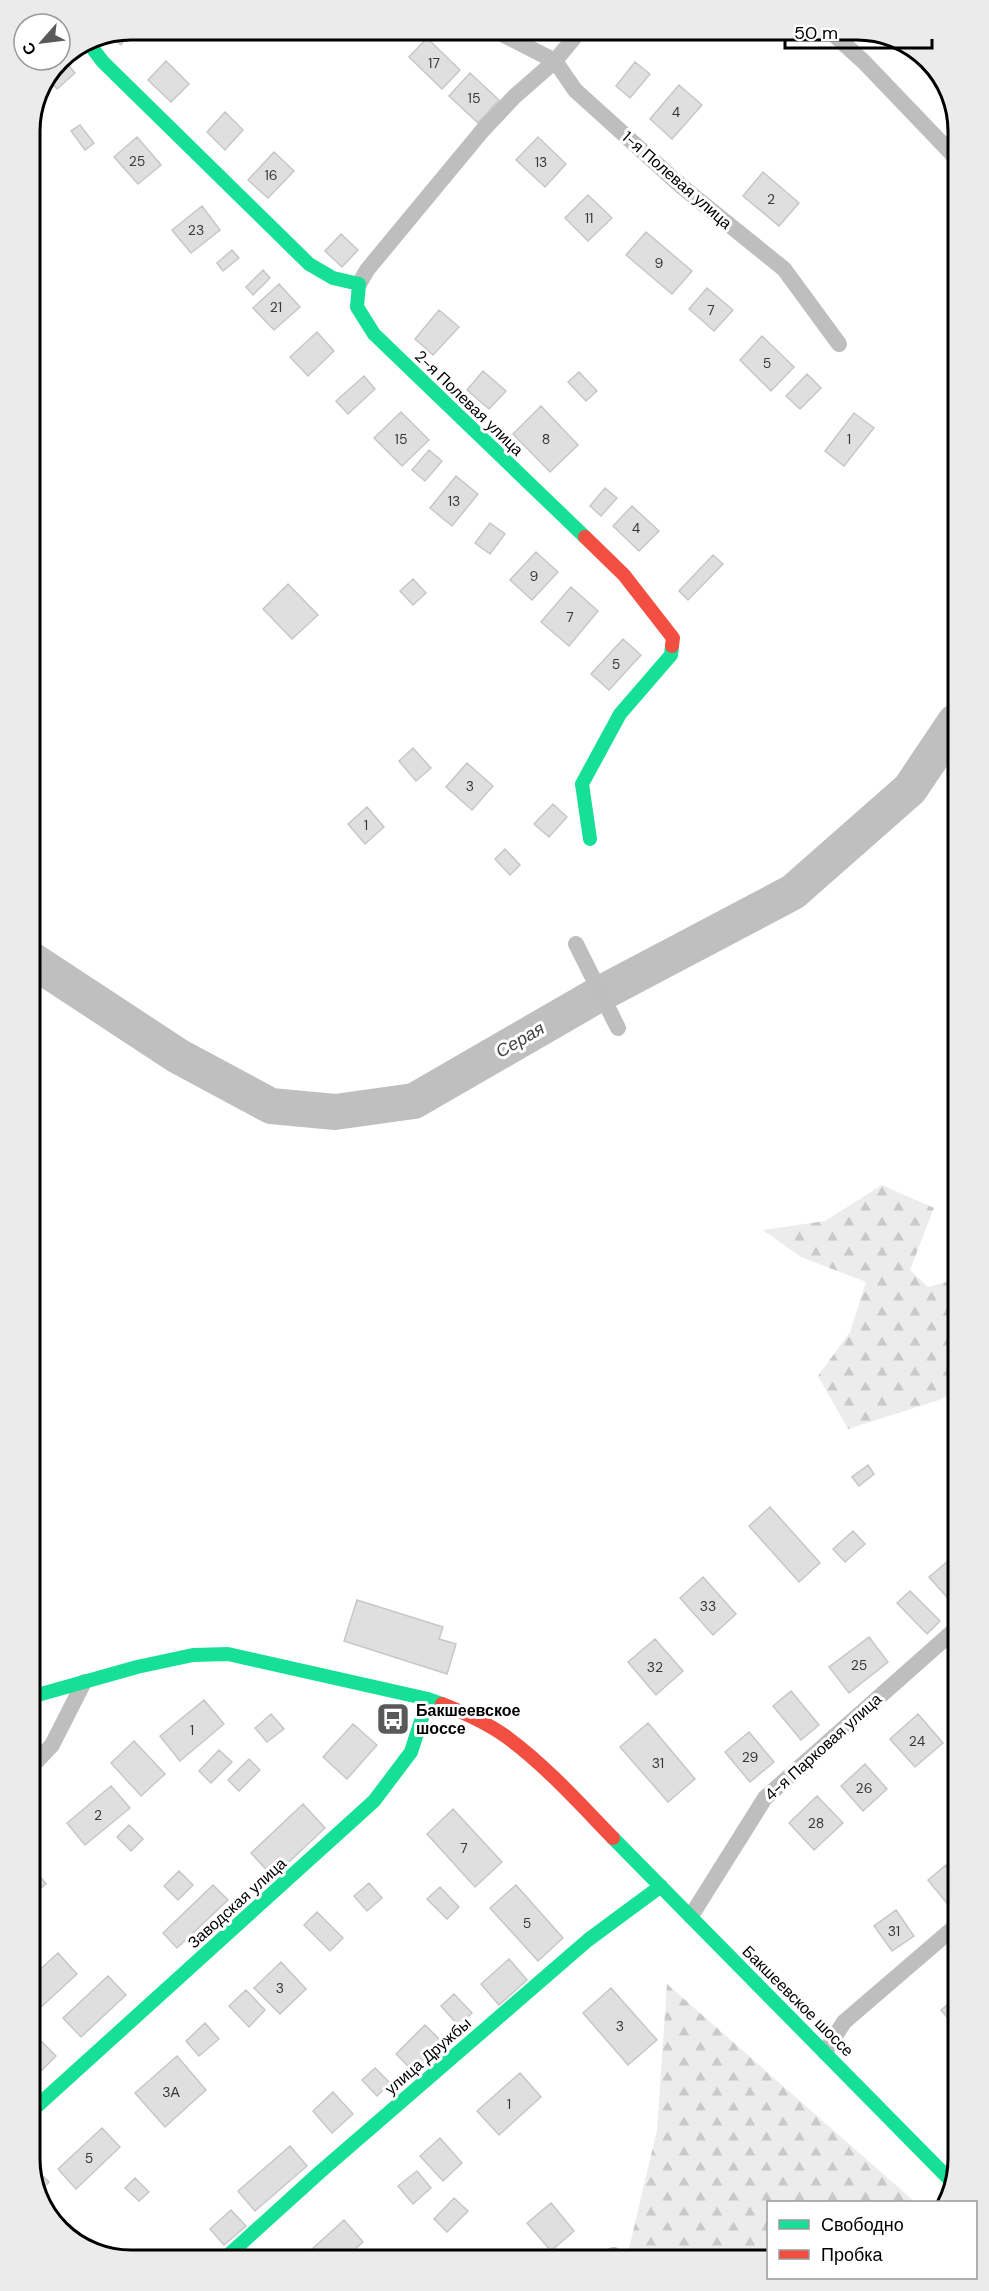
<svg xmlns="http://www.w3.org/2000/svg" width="989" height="2291" font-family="'DM Sans',sans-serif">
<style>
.forest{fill:url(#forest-firs)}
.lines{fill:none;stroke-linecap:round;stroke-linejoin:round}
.river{stroke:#bfbfbf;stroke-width:36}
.building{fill:#dfdfdf;stroke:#c7c7c7;stroke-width:1.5}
.street{stroke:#bebebe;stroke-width:16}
.fast{stroke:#16e098;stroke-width:14}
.jam{stroke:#f24e42;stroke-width:14}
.labels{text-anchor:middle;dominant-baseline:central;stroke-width:6;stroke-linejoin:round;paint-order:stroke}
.number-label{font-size:14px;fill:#383838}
.street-label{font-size:16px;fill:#000;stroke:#fff}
.poi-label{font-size:16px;font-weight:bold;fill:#000;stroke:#fff;text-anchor:start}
.water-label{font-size:18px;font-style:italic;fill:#444;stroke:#fff}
.rim{fill:none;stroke:#000;stroke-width:3}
</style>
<defs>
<pattern id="forest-firs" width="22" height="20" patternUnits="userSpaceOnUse" patternTransform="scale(1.5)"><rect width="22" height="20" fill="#ececec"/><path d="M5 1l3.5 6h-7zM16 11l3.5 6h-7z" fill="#c9c9c9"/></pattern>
</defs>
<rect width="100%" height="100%" fill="#fff"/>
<path class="forest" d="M 882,1185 L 934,1208 L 910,1270 L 928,1287 L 957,1279 L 957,1390 L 939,1400 L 848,1429 L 818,1376 L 850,1332 L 866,1282 L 801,1257 L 763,1230 L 825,1221 Z
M 667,1984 L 915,2202 L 768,2202 L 768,2256 L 627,2257 L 657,2130 Z"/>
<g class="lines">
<path class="river" d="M 32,960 L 178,1056 L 271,1106 L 335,1112 L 414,1101 L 594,997 L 793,892 L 910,789 L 955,722"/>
</g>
<path class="building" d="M 111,37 L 126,37 L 121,45 Z
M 427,38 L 460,70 L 442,89 L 409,57 Z
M 62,58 L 75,73 L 57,89 L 50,81 Z
M 166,61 L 189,84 L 171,102 L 148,80 Z
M 635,62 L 650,74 L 630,98 L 616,86 Z
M 470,73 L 499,100 L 478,123 L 449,96 Z
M 679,85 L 702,105 L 672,139 L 650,119 Z
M 225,112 L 243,130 L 225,150 L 207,132 Z
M 80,125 L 94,143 L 85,150 L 71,131 Z
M 137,137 L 161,165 L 138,184 L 114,157 Z
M 538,137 L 566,164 L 545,187 L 516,160 Z
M 274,152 L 294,171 L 268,198 L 248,180 Z
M 763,172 L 799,203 L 779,226 L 743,196 Z
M 588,195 L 612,218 L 588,241 L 565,218 Z
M 202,206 L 220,230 L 191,253 L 172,230 Z
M 646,232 L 692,271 L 672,294 L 626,255 Z
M 341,234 L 358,250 L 342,267 L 325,251 Z
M 232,250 L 239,258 L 223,271 L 217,263 Z
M 263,270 L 270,278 L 253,295 L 246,287 Z
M 279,284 L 300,307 L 274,330 L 253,308 Z
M 707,288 L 733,310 L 714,331 L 689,309 Z
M 439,310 L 459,327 L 433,355 L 415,339 Z
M 317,332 L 334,351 L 308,376 L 290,357 Z
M 762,336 L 794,367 L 771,391 L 740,360 Z
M 483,371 L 506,391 L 489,409 L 467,390 Z
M 579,372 L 597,391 L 586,401 L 568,382 Z
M 807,374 L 821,388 L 800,409 L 786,396 Z
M 364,376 L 375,389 L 348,414 L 336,401 Z
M 541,406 L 578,445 L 550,472 L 513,434 Z
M 401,412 L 429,440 L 402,466 L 374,438 Z
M 854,413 L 874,428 L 844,466 L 825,451 Z
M 429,450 L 442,461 L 425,481 L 412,470 Z
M 456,476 L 478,494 L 452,526 L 430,508 Z
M 605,488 L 617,498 L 601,516 L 590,506 Z
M 632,506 L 659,531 L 639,551 L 613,526 Z
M 490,523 L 505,534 L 490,554 L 475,543 Z
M 536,552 L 558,572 L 532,600 L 510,580 Z
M 713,555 L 723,564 L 688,600 L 679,591 Z
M 413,579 L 426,593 L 413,605 L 400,591 Z
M 288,584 L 318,615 L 292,639 L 263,609 Z
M 571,587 L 598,611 L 569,646 L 541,622 Z
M 623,639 L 641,655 L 609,690 L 591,674 Z
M 413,748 L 431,768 L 416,781 L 399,761 Z
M 467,763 L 493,786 L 472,810 L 446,787 Z
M 553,804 L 567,817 L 549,837 L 534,824 Z
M 367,807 L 384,827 L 365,844 L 348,824 Z
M 505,849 L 520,865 L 510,875 L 495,859 Z
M 868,1465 L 874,1474 L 859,1486 L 852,1477 Z
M 770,1507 L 820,1563 L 799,1582 L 749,1526 Z
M 853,1531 L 865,1544 L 845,1562 L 833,1549 Z
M 954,1556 L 957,1560 L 956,1607 L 929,1577 Z
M 703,1577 L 736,1614 L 713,1635 L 680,1598 Z
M 910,1591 L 940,1621 L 927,1634 L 897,1603 Z
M 357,1600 L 443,1627 L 439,1639 L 456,1644 L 447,1674 L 344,1641 Z
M 869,1637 L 888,1662 L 849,1693 L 829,1667 Z
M 655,1639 L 683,1671 L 656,1695 L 628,1662 Z
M 958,1683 L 958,1697 L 951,1689 Z
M 791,1691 L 819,1725 L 801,1740 L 773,1706 Z
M 204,1700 L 224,1724 L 180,1761 L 160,1736 Z
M 271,1714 L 284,1729 L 267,1742 L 255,1728 Z
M 918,1714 L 943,1743 L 915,1767 L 890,1739 Z
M 648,1723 L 695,1779 L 668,1802 L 620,1747 Z
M 353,1724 L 377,1745 L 347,1779 L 323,1757 Z
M 749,1732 L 774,1762 L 750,1782 L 725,1752 Z
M 134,1741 L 165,1774 L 141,1796 L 111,1763 Z
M 219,1750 L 232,1762 L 211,1783 L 199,1771 Z
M 249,1759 L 260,1770 L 239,1791 L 228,1780 Z
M 865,1764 L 887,1789 L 863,1811 L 841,1786 Z
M 111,1786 L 130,1808 L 85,1845 L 67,1823 Z
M 817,1796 L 843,1823 L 814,1850 L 789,1823 Z
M 303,1804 L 325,1828 L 273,1877 L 251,1853 Z
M 453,1809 L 502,1862 L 475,1887 L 427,1834 Z
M 129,1825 L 143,1839 L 131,1851 L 117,1837 Z
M 946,1865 L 958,1879 L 958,1900 L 950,1907 L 928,1880 Z
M 35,1870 L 46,1884 L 35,1893 Z
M 179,1871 L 193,1885 L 178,1900 L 164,1886 Z
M 369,1883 L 382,1898 L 367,1911 L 354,1896 Z
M 213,1885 L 228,1900 L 177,1948 L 163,1933 Z
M 516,1885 L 563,1938 L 538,1961 L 490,1908 Z
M 440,1887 L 459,1907 L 447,1919 L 427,1899 Z
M 896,1910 L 914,1936 L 892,1951 L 874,1926 Z
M 317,1912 L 343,1938 L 330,1951 L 304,1925 Z
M 58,1953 L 77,1974 L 40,2008 L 35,2003 L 35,1974 Z
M 509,1959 L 527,1980 L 499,2005 L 481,1984 Z
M 281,1962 L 306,1989 L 280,2014 L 254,1988 Z
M 108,1976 L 126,1995 L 81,2037 L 63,2018 Z
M 611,1988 L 657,2040 L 628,2065 L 583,2013 Z
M 246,1990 L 265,2010 L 249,2027 L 229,2006 Z
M 454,1994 L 472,2013 L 458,2025 L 441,2006 Z
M 959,1995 L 959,2031 L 941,2010 Z
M 205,2023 L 219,2039 L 199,2056 L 186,2041 Z
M 425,2025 L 446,2046 L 417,2075 L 396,2054 Z
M 36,2036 L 56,2056 L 35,2077 L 35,2037 Z
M 177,2056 L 206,2090 L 165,2127 L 135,2093 Z
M 375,2068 L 390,2083 L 377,2096 L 362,2080 Z
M 520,2073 L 541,2097 L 499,2135 L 477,2111 Z
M 333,2092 L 353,2114 L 332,2133 L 313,2111 Z
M 102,2128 L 120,2147 L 76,2189 L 58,2169 Z
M 440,2138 L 462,2163 L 443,2181 L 420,2156 Z
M 290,2146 L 307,2166 L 255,2211 L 238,2191 Z
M 35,2168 L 49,2182 L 37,2194 L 35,2193 Z
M 417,2171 L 431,2188 L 413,2204 L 398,2186 Z
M 135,2178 L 149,2192 L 139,2201 L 125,2188 Z
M 454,2198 L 468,2211 L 447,2232 L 434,2219 Z
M 551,2203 L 574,2231 L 551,2251 L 527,2223 Z
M 231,2210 L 246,2226 L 224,2245 L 210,2229 Z
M 344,2220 L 363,2242 L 344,2259 L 300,2260 Z
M 74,2232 L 84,2241 L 81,2244 L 68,2238 Z
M 173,2254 L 179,2260 L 166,2260 Z"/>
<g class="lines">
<path class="street" d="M 830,31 L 864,62 L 954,156
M 502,34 L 555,61 L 575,90 L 681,186 L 784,269 L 839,344
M 359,284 L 367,270 L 482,131 L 515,96 L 555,61 L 578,33
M 576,944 L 618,1028
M 34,1764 L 52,1745 L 84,1682
M 691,1916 L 765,1798 L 958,1627
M 825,2052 L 844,2022 L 958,1924
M 609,2257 L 614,2255"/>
<path class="fast" d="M 87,41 L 103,62 L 309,264 L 333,278 L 359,284 L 357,307 L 374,334 L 585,537
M 590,839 L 582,784 L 620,714 L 671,655 L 672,646
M 34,1696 L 137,1667 L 193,1655 L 228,1654 L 428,1699 L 442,1704
M 613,1838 L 952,2182
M 35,2108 L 374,1801 L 411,1752 L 428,1699
M 223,2260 L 320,2172 L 588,1940 L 661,1886"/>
<path class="jam" d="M 585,537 L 624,575 L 673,638 L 672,646
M 442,1704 C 465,1713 488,1723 508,1738 C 547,1767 580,1804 613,1838"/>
</g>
<defs>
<symbol id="bus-square" viewBox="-11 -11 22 22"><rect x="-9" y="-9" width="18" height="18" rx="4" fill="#595959" stroke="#fff"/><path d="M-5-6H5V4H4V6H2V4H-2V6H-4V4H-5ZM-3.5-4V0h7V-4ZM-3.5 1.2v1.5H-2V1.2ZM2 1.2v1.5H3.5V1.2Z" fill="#fff"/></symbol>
</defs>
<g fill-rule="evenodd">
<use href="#bus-square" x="374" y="1700" width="38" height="38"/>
</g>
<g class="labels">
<g class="number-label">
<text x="434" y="63">17</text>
<text x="474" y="98">15</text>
<text x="676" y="112">4</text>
<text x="137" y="161">25</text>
<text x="541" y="162">13</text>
<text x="271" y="175">16</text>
<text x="771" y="199">2</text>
<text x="589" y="218">11</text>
<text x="196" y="230">23</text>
<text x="659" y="263">9</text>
<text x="276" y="307">21</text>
<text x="711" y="310">7</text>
<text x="767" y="363">5</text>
<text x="401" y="439">15</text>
<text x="546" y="439">8</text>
<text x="849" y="439">1</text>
<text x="454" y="501">13</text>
<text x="636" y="528">4</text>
<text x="534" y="576">9</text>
<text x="570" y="617">7</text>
<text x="616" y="664">5</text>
<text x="470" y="786">3</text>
<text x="366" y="825">1</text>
<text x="708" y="1606">33</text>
<text x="859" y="1665">25</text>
<text x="655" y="1667">32</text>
<text x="192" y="1730">1</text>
<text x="917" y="1741">24</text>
<text x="750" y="1757">29</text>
<text x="658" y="1763">31</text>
<text x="864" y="1788">26</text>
<text x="98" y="1815">2</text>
<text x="816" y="1823">28</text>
<text x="464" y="1848">7</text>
<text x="527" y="1923">5</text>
<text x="894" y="1931">31</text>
<text x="280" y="1988">3</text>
<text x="620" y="2026">3</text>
<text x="171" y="2092">3А</text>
<text x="509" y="2104">1</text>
<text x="89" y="2158">5</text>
</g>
<g class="street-label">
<text transform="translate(677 180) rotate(41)">1-я Полевая улица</text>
<text transform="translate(469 403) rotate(44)">2-я Полевая улица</text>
<text transform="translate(823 1747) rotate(-42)">4-я Парковая улица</text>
<text transform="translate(237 1903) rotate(-42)">Заводская улица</text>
<text transform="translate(798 2001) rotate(45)">Бакшеевское шоссе</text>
<text transform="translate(428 2056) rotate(-41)">улица Дружбы</text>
</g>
<g class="poi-label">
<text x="416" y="1710">Бакшеевское<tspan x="416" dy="18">шоссе</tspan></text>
</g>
<g class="water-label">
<text transform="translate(520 1040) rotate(-30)">Серая</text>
</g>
</g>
<path d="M0 0H989V2291H0ZM131 40H857A91 91 0 0 1 948 131V2159A91 91 0 0 1 857 2250H131A91 91 0 0 1 40 2159V131A91 91 0 0 1 131 40Z" fill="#ebebeb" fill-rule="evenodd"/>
<path class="rim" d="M131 40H857A91 91 0 0 1 948 131V2159A91 91 0 0 1 857 2250H131A91 91 0 0 1 40 2159V131A91 91 0 0 1 131 40Z"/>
<rect x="767" y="2201" width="210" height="78" fill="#ffffff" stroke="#999999" stroke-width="1.5"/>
<rect x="779" y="2220" width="30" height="9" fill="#16e098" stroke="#999999" stroke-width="1.5"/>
<text x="821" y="2231" font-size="18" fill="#000000">Свободно</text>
<rect x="779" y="2250" width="30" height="9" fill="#f24e42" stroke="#999999" stroke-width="1.5"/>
<text x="821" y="2261" font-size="18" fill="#000000">Пробка</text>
<g transform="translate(42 42) rotate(242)"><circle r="28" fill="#ffffff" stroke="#999999" stroke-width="1.5"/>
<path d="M0-4.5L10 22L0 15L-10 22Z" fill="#595959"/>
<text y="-9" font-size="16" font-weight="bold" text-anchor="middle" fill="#000000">С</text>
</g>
<path d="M785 39v9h147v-9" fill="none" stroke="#000000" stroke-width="3"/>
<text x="794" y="39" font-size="18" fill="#000000" stroke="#ffffff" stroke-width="4.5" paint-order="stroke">50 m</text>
</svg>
